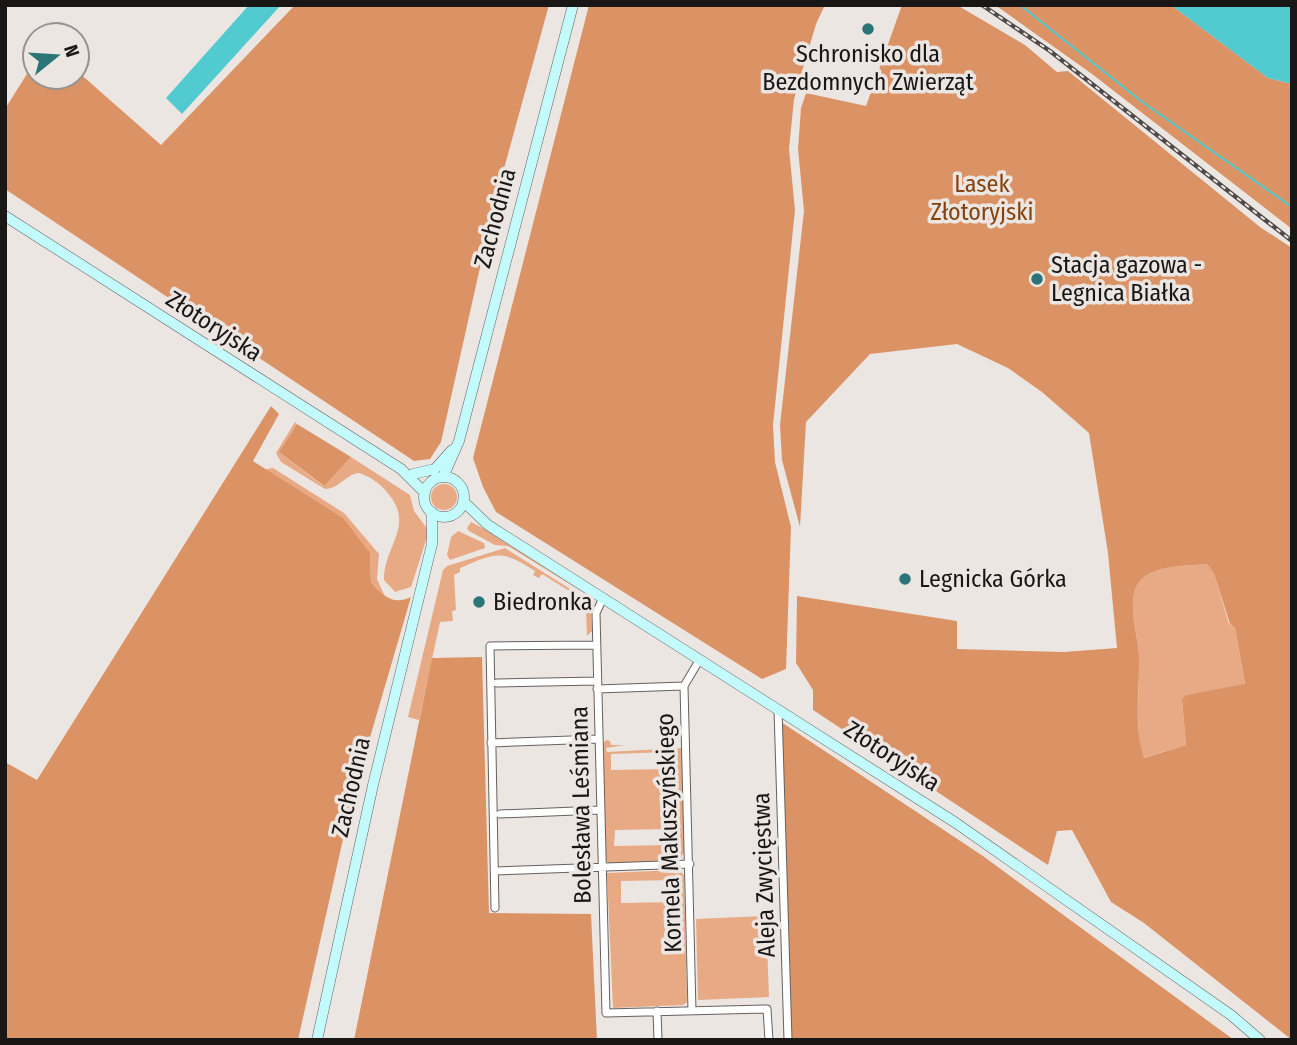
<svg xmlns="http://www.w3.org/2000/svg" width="1297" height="1045" font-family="'Fira Sans Condensed',sans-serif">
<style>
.green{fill:#e7aa84;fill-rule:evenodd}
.forest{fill:#db9365;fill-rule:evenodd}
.water{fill:#52cbd0}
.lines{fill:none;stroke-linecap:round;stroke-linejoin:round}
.stream{stroke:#52cbd0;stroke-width:2}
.street-casing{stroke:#66615e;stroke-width:9}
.secondary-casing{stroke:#66615e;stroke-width:11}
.street{stroke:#fff;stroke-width:7}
.secondary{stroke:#c3fbfd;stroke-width:10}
.rail-casing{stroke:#4d4a49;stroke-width:4.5}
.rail{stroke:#ece6e3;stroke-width:2;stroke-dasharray:5;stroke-linecap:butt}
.poi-dot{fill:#2b7578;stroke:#ece6e3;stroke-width:2.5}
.labels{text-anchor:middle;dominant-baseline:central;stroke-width:7;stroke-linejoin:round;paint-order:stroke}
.poi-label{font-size:24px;fill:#191716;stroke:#ece6e3;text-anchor:start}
.park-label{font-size:24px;fill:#86430d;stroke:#ece6e3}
.street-label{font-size:24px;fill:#191716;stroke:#ece6e3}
</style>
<rect width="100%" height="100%" fill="#ece6e3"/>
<path class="green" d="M 295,422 L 297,424 L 279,452 L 323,486 L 351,457 L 410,495 L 414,511 L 429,531 L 411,587 L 395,592 L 384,580 C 383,548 414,527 390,496 C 381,484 373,478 359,473 C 346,474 339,489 325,489 L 281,462 L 276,453 Z
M 273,468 L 344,513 L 379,554 L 377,579 L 385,597 L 371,582 L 370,553 L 266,469 Z
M431 497a13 13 0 1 1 26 0a13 13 0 1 1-26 0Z
M 471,522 L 502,538 L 594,599 L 508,546 L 495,545 L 469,531 L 467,528 Z
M 458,531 L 484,543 L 485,548 L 450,560 L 447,555 L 451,537 Z
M 505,548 L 594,604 L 591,613 L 592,631 L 587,636 L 586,609 L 580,604 L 582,599 L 542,574 L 539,578 L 533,575 L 535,571 C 501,549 496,553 460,568 L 460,572 L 454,575 L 456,610 L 452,611 L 453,621 L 440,622 L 419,720 L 408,717 L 443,570 L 447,566 Z
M 1207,564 L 1214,574 L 1229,624 L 1235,628 L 1245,685 L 1186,695 L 1182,701 L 1186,745 L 1143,758 C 1134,724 1140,689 1139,655 C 1138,635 1125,598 1140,581 C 1153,565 1188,566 1207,564 Z
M 606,740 L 610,741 L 611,745 L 624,745 L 606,748 L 607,752 L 682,748 L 685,849 L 679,863 L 610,866 L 605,858 L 602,745 ZM 670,752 L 670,769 L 611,770 L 611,754 ZM 671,829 L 671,845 L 614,846 L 615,830 Z
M 678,870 L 684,875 L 687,1002 L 683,1005 L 613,1008 L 607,873 ZM 678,880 L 678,902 L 621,903 L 621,881 Z
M 766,916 L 769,997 L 698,1000 L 696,919 Z"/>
<path class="forest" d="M 295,5 L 549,5 L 494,205 L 441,442 L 430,459 L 414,461 L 5,189 L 5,109 L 35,61 L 35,77 L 77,77 L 77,71 L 161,145 Z
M 589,5 L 825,5 L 816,24 L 794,99 L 789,149 L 795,210 L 773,425 L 775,462 L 791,527 L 786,669 L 762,679 L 496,512 L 483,487 L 473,458 Z
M 902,5 L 957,5 L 1025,45 L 1057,72 L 1068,71 L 1260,227 L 1292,248 L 1292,1040 L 1144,923 L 1111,902 L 1072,830 L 1057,831 L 1048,865 L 813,710 L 813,690 L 796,663 L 797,596 L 957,621 L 957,649 L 1064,652 L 1117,648 L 1108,553 L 1089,433 L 1042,392 L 1008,368 L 957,344 L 870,354 L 806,422 L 800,527 L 782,460 L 780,425 L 804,211 L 798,149 L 801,108 L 806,93 L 866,106 ZM 1207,564 L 1214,574 L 1230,624 L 1235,628 L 1245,684 L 1186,695 L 1182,700 L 1186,745 L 1144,758 C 1133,725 1140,689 1139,655 C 1138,635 1125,598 1140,581 C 1153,565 1188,566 1207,564 Z
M 995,5 L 1171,5 L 1268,78 L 1292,84 L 1292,229 L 1092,74 Z
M 271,406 L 279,414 L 253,461 L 343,518 L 370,553 L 371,582 C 382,595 393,606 411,597 L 352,799 L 298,1040 L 5,1040 L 5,762 L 37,780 Z
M 297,424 L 351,457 L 324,486 L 279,452 Z
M 482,657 L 489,913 L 591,914 L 597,1040 L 354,1040 L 432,658 Z
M 778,720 L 983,856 L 1234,1040 L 786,1040 Z"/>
<path class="water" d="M 249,5 L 281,5 L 182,114 L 166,98 Z
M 1171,5 L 1292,5 L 1292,84 L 1268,78 Z"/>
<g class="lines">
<path class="stream" d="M 1020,5 L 1141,101 L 1292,207
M 1291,141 L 1292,144"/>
<defs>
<path id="street" d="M 603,598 L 596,613 L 606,1013 L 767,1009 L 769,1040
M 497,683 L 597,681
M 597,689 L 684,686
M 778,709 L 788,1040
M 491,743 L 599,739
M 500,814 L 600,810
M 495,871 L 690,864
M 495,908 L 490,646 L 596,645
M 657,1011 L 658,1040
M 692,1011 L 684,686 L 700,659"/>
<path id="secondary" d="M 5,216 L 401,469 L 425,493
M 413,474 L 435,469 L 452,450
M 443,477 L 459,441 L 573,5
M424 497a20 20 0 1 1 40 0a20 20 0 1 1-40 0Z
M 463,501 L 488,525 L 956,823 L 1231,1015 L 1260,1040
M 317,1040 L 373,785 L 432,544 L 432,512"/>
</defs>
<use href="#street" class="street-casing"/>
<use href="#secondary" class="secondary-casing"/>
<use href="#street" class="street"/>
<use href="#secondary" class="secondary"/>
<defs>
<path id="rail" d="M 982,5 L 1050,51 L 1292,241"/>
</defs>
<use href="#rail" class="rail-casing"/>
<use href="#rail" class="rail"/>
</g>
<g class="poi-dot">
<circle cx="868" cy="29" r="7"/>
<circle cx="1037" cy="279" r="7"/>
<circle cx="905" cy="579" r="7"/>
<circle cx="479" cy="602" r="7"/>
</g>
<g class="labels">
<g class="poi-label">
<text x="868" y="54" text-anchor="middle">Schronisko dla<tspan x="868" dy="28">Bezdomnych Zwierząt</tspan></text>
<text x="1051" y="265">Stacja gazowa -<tspan x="1051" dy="28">Legnica Białka</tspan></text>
<text x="919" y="579">Legnicka Górka</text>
<text x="493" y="602">Biedronka</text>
</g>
<g class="park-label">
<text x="982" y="184">Lasek<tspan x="982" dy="28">Złotoryjski</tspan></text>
</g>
<g class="street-label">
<text transform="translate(495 218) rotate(-75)">Zachodnia</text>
<text transform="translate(214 326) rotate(33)">Złotoryjska</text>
<text transform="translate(892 756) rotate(33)">Złotoryjska</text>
<text transform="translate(351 787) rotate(-77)">Zachodnia</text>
<text transform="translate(581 805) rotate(-91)">Bolesława Leśmiana</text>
<text transform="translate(669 833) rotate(-92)">Kornela Makuszyńskiego</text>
<text transform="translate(764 875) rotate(-92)">Aleja Zwycięstwa</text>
</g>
</g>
<rect width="1297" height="1045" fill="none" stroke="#191716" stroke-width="14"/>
<g transform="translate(56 56) rotate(72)"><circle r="33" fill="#ece6e3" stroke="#989391" stroke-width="2"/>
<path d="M0-5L12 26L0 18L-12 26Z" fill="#2b7578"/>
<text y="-10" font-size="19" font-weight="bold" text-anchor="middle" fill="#191716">N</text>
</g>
</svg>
